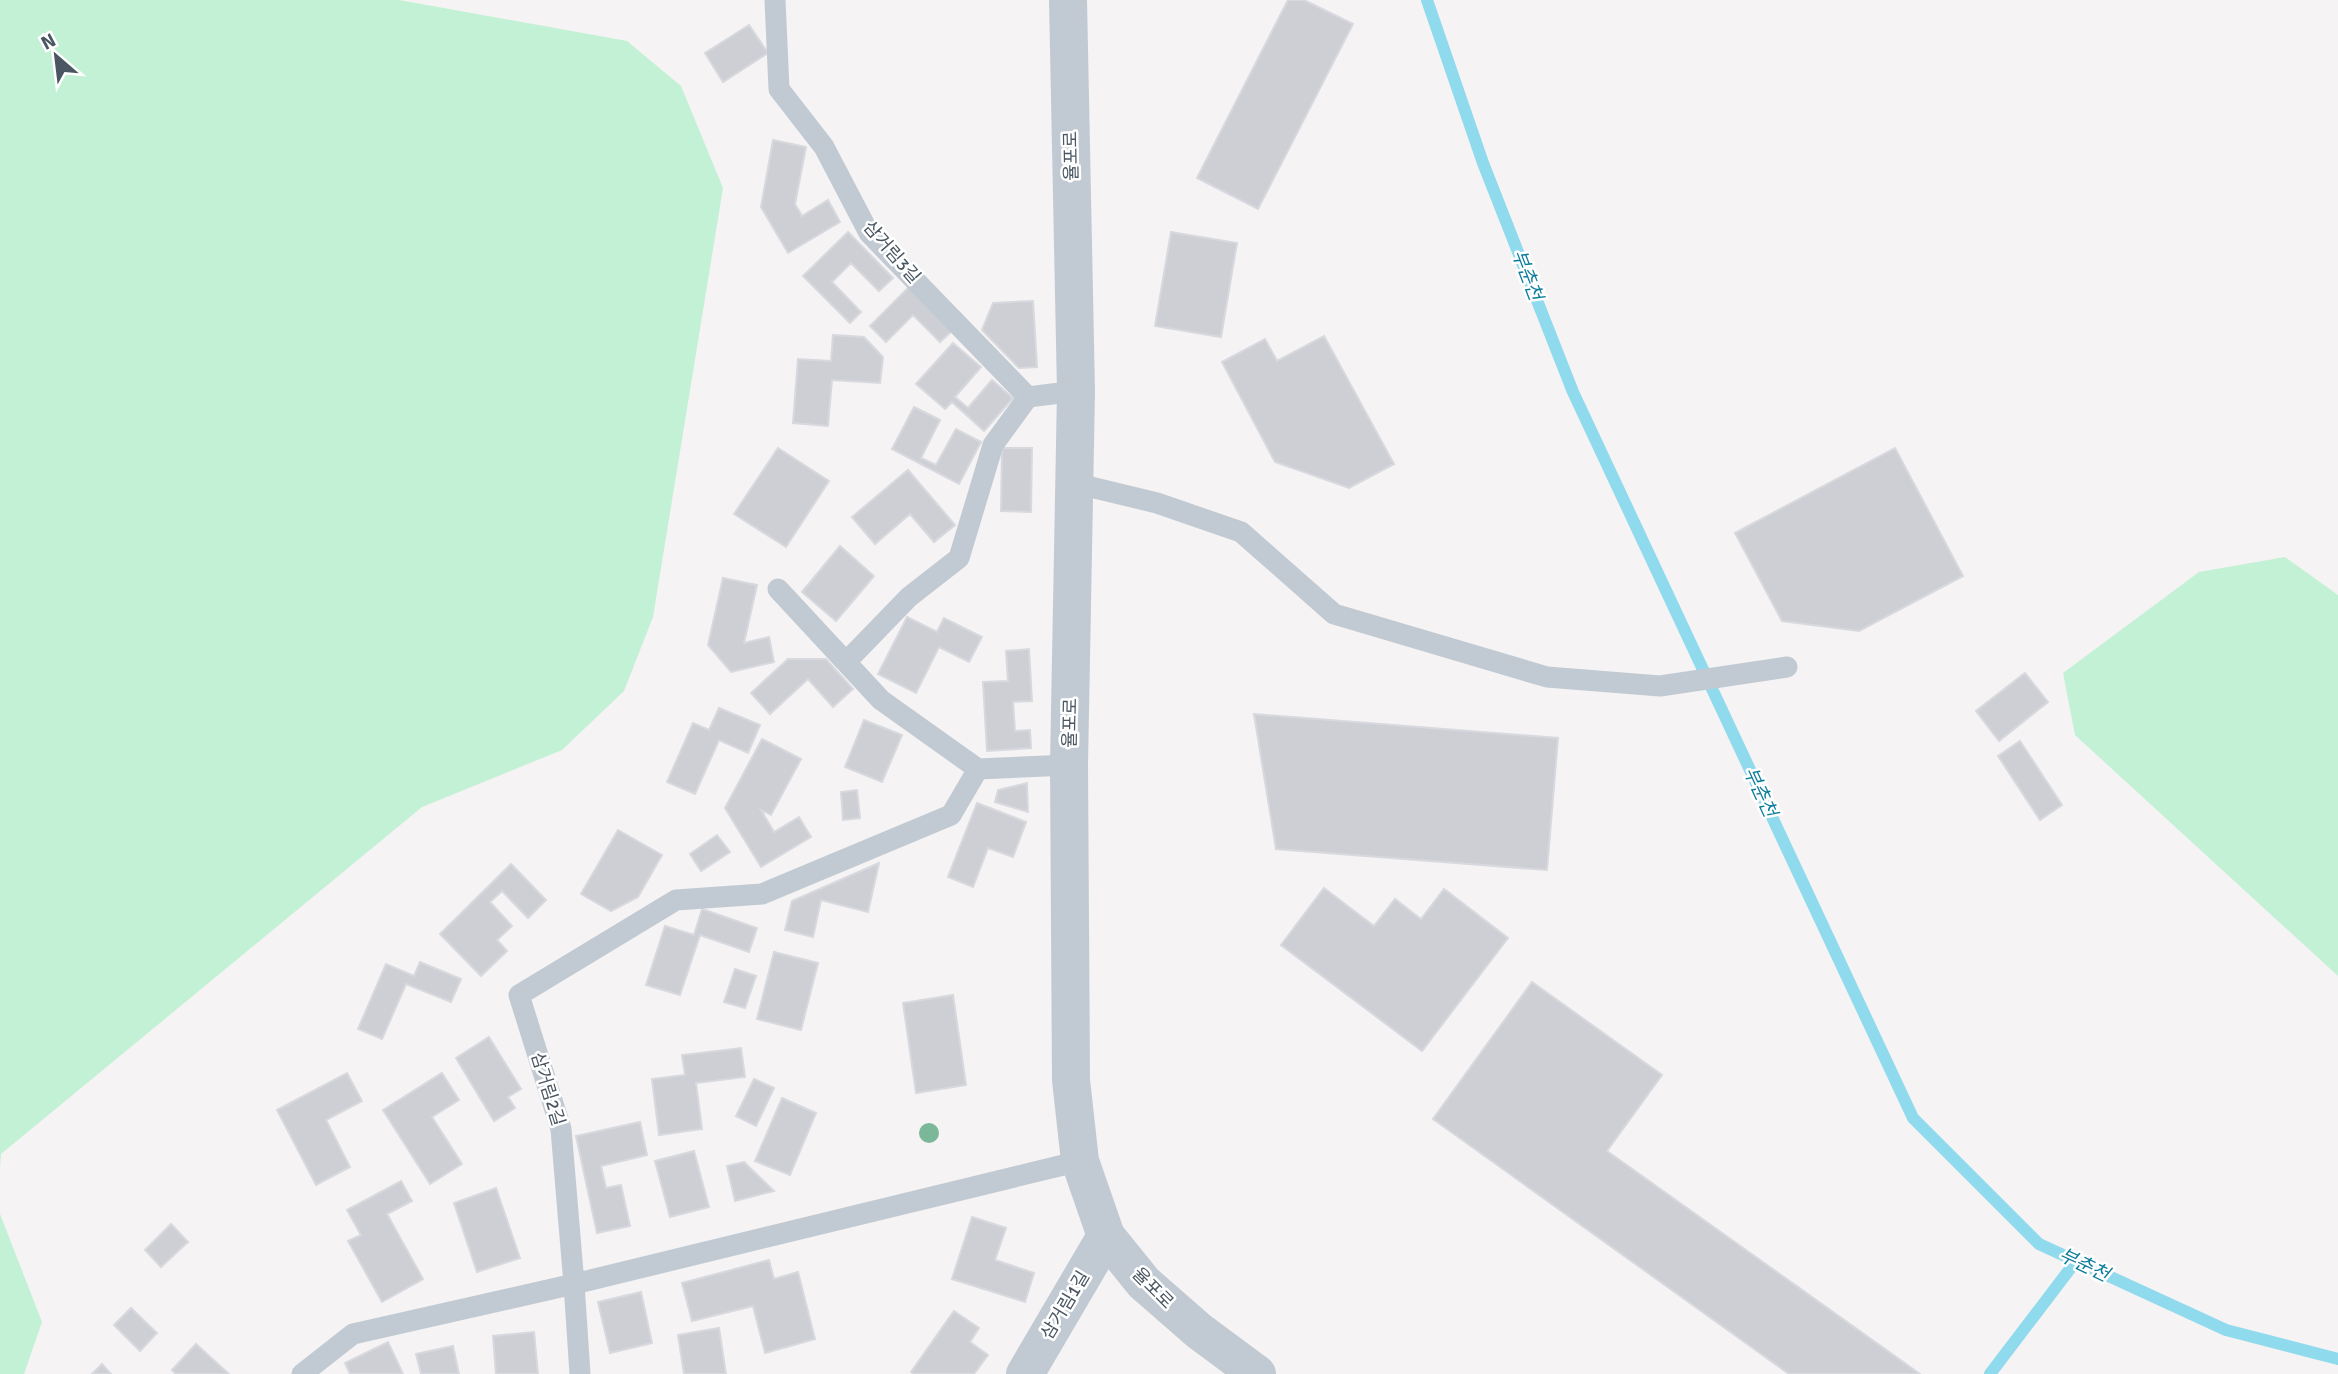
<svg xmlns="http://www.w3.org/2000/svg" width="2338" height="1374" font-family="Signika,'Noto Sans KR',sans-serif">
<style>
.green{fill:#c3f1d5}
.lines{fill:none;stroke-linecap:round;stroke-linejoin:round}
.stream{stroke:#90daee;stroke-width:12}
.building{fill:#cdcfd5;stroke:#d7d9de;stroke-width:2}
.service{stroke:#c1cad2;stroke-width:21}
.minor{stroke:#c1cad2;stroke-width:38}
.tertiary{stroke:#c1cad2;stroke-width:38}
.tree{fill:#7bb799}
.labels{text-anchor:middle;dominant-baseline:central;stroke-width:5;stroke-linejoin:round;paint-order:stroke}
.street-label{font-size:18px;fill:#4a5661;stroke:#fff}
.water-label{font-size:19px;font-style:italic;fill:#0c7c9b;stroke:#fff}
</style>
<rect width="100%" height="100%" fill="#f5f3f3"/>
<path class="green" d="M 0,0 L 399,0 L 627,41 L 681,86 L 723,188 L 653,617 L 624,691 L 562,750 L 422,807 L 1,1154 L 0,1168 Z
M 2285,557 L 2338,595 L 2338,976 L 2075,735 L 2063,673 L 2199,572 Z
M 0,1214 L 42,1322 L 24,1374 L 0,1374 Z"/>
<g class="lines">
<path class="stream" d="M 1427,0 L 1483,163 L 1573,392 L 1913,1118 L 2039,1244 L 2226,1330 L 2338,1359
M 1990,1374 L 2076,1261"/>
</g>
<path class="building" d="M 1288,0 L 1304,0 L 1353,24 L 1258,209 L 1197,178 Z
M 749,25 L 768,53 L 723,82 L 705,53 Z
M 773,140 L 806,147 L 795,204 L 802,216 L 828,200 L 840,222 L 788,253 L 761,207 Z
M 848,232 L 893,278 L 879,291 L 851,263 L 832,282 L 861,312 L 850,323 L 803,276 Z
M 1171,232 L 1237,243 L 1221,337 L 1155,326 Z
M 909,287 L 952,331 L 940,342 L 913,315 L 886,342 L 870,326 Z
M 1033,301 L 1037,367 L 1019,368 L 982,330 L 993,303 Z
M 833,335 L 864,337 L 883,357 L 880,383 L 832,380 L 828,426 L 793,423 L 798,359 L 831,361 Z
M 1324,336 L 1394,464 L 1349,488 L 1275,462 L 1222,362 L 1265,339 L 1277,361 Z
M 953,343 L 981,367 L 955,397 L 968,408 L 992,380 L 1013,398 L 984,431 L 952,402 L 945,409 L 916,384 Z
M 914,407 L 940,420 L 921,458 L 936,465 L 956,429 L 981,442 L 959,484 L 892,449 Z
M 778,448 L 829,481 L 786,547 L 734,514 Z
M 1002,448 L 1032,448 L 1031,512 L 1001,511 Z
M 1895,448 L 1963,576 L 1859,631 L 1782,621 L 1735,533 Z
M 908,470 L 955,525 L 934,542 L 910,514 L 875,544 L 852,517 Z
M 840,546 L 874,576 L 836,621 L 802,592 Z
M 723,578 L 757,585 L 744,643 L 769,637 L 774,662 L 731,672 L 708,645 Z
M 907,617 L 937,632 L 944,618 L 982,637 L 969,662 L 939,647 L 916,693 L 878,674 Z
M 1029,649 L 1032,701 L 1013,702 L 1015,731 L 1030,730 L 1031,748 L 987,751 L 983,682 L 1008,681 L 1006,651 Z
M 788,659 L 826,659 L 853,689 L 833,707 L 808,679 L 770,714 L 751,693 Z
M 2025,673 L 2048,702 L 1999,741 L 1976,711 Z
M 719,708 L 760,725 L 748,753 L 719,740 L 695,794 L 667,782 L 693,723 L 709,730 Z
M 1254,714 L 1558,738 L 1547,870 L 1276,849 Z
M 864,720 L 902,735 L 882,782 L 845,767 Z
M 762,739 L 801,759 L 771,815 L 761,810 L 774,832 L 799,817 L 811,837 L 761,867 L 725,808 Z
M 2020,741 L 2062,805 L 2040,820 L 1998,756 Z
M 1027,783 L 1028,812 L 995,802 L 998,790 Z
M 857,790 L 860,818 L 843,820 L 841,792 Z
M 977,803 L 1026,822 L 1013,857 L 988,848 L 973,887 L 948,877 Z
M 618,830 L 662,855 L 638,897 L 611,911 L 581,894 Z
M 717,835 L 730,852 L 701,871 L 690,854 Z
M 879,863 L 868,912 L 821,900 L 813,937 L 785,930 L 792,901 Z
M 511,864 L 546,900 L 528,918 L 502,891 L 490,902 L 512,926 L 497,940 L 507,951 L 481,976 L 440,934 Z
M 1324,888 L 1374,926 L 1395,899 L 1421,919 L 1444,889 L 1508,938 L 1422,1051 L 1281,945 Z
M 702,909 L 757,928 L 749,952 L 700,935 L 680,995 L 646,985 L 665,926 L 694,935 Z
M 774,952 L 818,963 L 801,1030 L 757,1019 Z
M 420,962 L 461,979 L 451,1002 L 406,984 L 382,1039 L 358,1029 L 386,964 L 414,976 Z
M 735,969 L 756,976 L 745,1008 L 724,1002 Z
M 1532,982 L 1662,1075 L 1607,1151 L 1920,1374 L 1789,1374 L 1433,1119 Z
M 953,995 L 966,1085 L 916,1093 L 903,1003 Z
M 489,1037 L 521,1089 L 508,1097 L 515,1108 L 494,1121 L 456,1058 Z
M 741,1048 L 745,1077 L 696,1083 L 702,1129 L 659,1135 L 652,1079 L 685,1075 L 682,1055 Z
M 347,1073 L 362,1101 L 326,1120 L 350,1167 L 316,1185 L 277,1110 Z
M 442,1073 L 459,1100 L 432,1117 L 462,1164 L 430,1184 L 383,1110 Z
M 754,1079 L 774,1088 L 756,1126 L 736,1116 Z
M 782,1098 L 816,1113 L 790,1175 L 755,1161 Z
M 640,1122 L 647,1155 L 601,1166 L 606,1188 L 621,1185 L 630,1226 L 597,1233 L 576,1136 Z
M 694,1151 L 709,1207 L 670,1217 L 655,1161 Z
M 744,1162 L 774,1191 L 735,1201 L 727,1166 Z
M 401,1181 L 412,1201 L 387,1214 L 423,1279 L 382,1302 L 348,1241 L 361,1235 L 347,1210 Z
M 496,1188 L 520,1258 L 477,1272 L 454,1203 Z
M 972,1217 L 1006,1228 L 995,1260 L 1034,1273 L 1025,1302 L 952,1279 Z
M 171,1224 L 188,1242 L 161,1267 L 145,1250 Z
M 769,1260 L 774,1279 L 798,1272 L 815,1339 L 765,1353 L 753,1306 L 692,1321 L 682,1283 Z
M 641,1292 L 652,1343 L 610,1353 L 598,1302 Z
M 131,1308 L 157,1333 L 140,1351 L 114,1325 Z
M 954,1311 L 979,1328 L 970,1342 L 988,1355 L 974,1374 L 914,1374 L 911,1372 Z
M 719,1328 L 726,1374 L 684,1374 L 678,1335 Z
M 534,1332 L 538,1374 L 496,1374 L 493,1336 Z
M 388,1342 L 403,1374 L 350,1374 L 345,1363 Z
M 196,1344 L 229,1374 L 176,1374 L 172,1370 Z
M 453,1346 L 459,1374 L 421,1374 L 416,1354 Z
M 102,1364 L 111,1374 L 92,1374 Z"/>
<g class="lines">
<path class="service" d="M 775,0 L 779,89 L 824,147 L 869,233 L 1028,397 L 1076,391
M 1074,483 L 1157,503 L 1241,532 L 1334,614 L 1547,677 L 1660,686 L 1787,667
M 778,589 L 881,700 L 978,769
M 846,662 L 909,597 L 959,558 L 993,445 L 1028,397
M 1069,765 L 978,769 L 951,815 L 762,894 L 676,900 L 519,995 L 561,1129 L 574,1284 L 1080,1161
M 302,1374 L 353,1334 L 574,1284 L 580,1374"/>
<path class="minor" d="M 1025,1374 L 1106,1236"/>
<path class="tertiary" d="M 1068,0 L 1076,391 L 1069,765 L 1071,1080 L 1080,1161 L 1106,1236 L 1144,1283 L 1199,1331 L 1257,1374"/>
</g>
<circle class="tree" cx="929" cy="1133" r="10"/>
<g class="labels">
<g class="street-label">
<text transform="translate(1071 156) rotate(-91)">율포로</text>
<text transform="translate(892 252) rotate(49)">삼거림3길</text>
<text transform="translate(1070 723) rotate(-89)">율포로</text>
<text transform="translate(548 1089) rotate(73)">삼거림2길</text>
<text transform="translate(1153 1288) rotate(45)">율포로</text>
<text transform="translate(1065 1305) rotate(-59)">삼거림1길</text>
</g>
<g class="water-label">
<text transform="translate(1527 275) rotate(69)">부춘천</text>
<text transform="translate(1760 792) rotate(65)">부춘천</text>
<text transform="translate(2084 1265) rotate(25)">부춘천</text>
</g>
</g>
<g transform="translate(56 56) rotate(332)" stroke="#ffffff" stroke-width="5" paint-order="stroke">
<path d="M0-5L12 26L0 18L-12 26Z" fill="#4a5661"/>
<text y="-10" font-size="19" font-weight="bold" text-anchor="middle" fill="#4a5661">N</text>
</g>
</svg>
